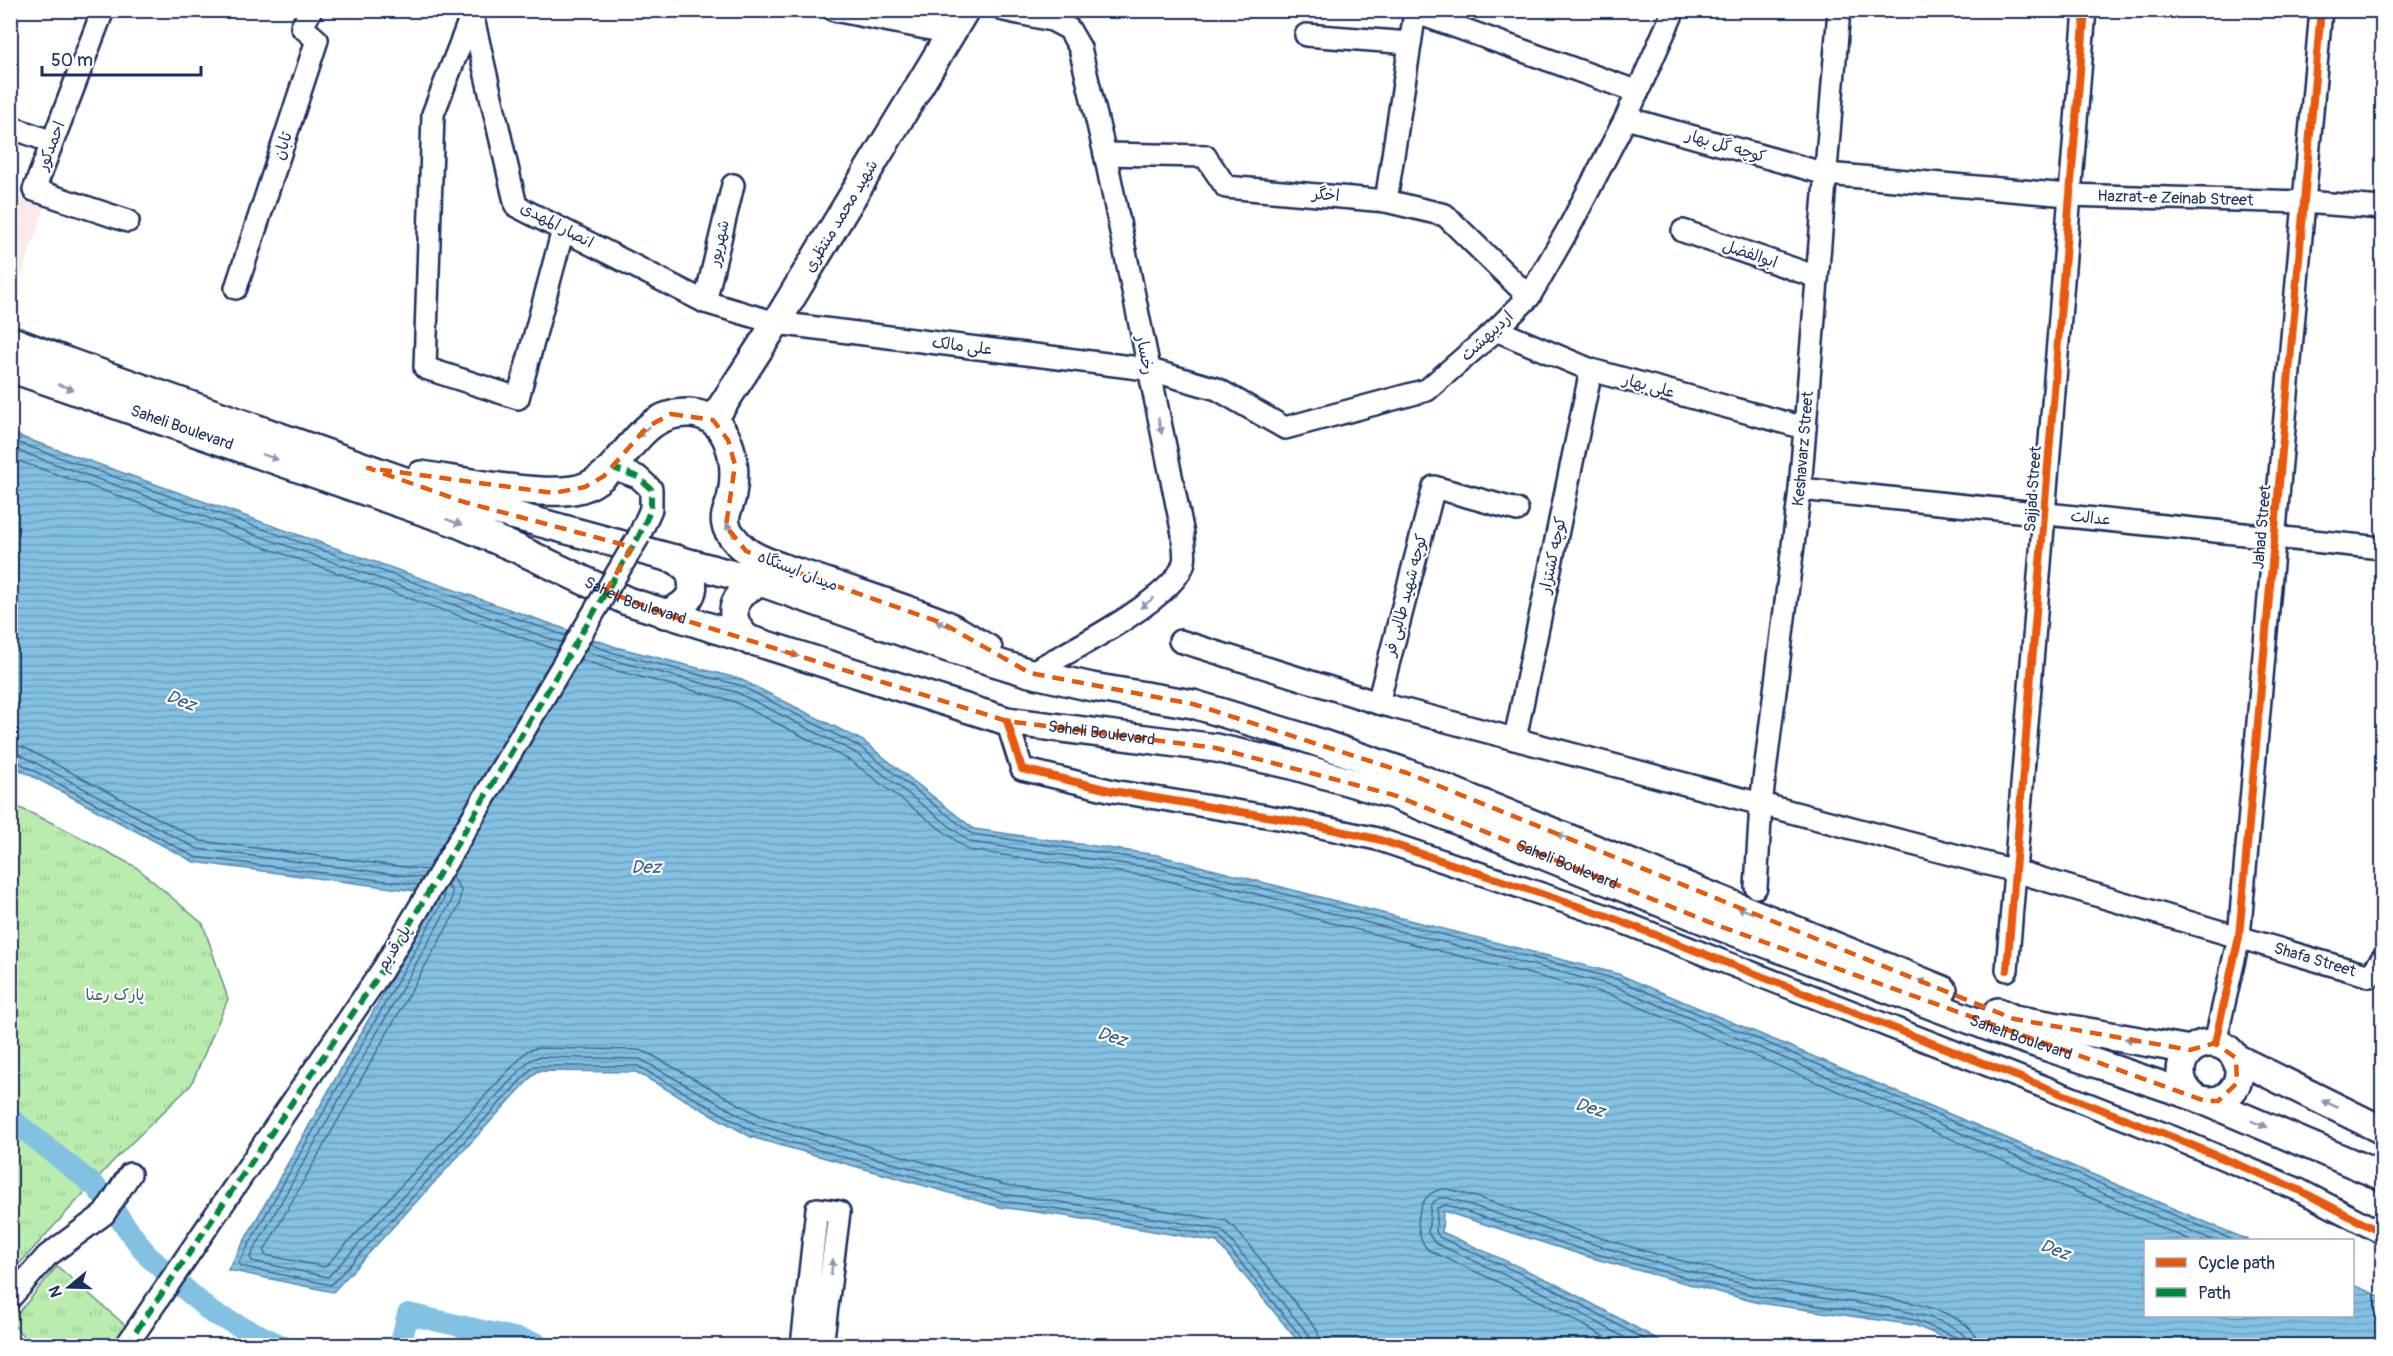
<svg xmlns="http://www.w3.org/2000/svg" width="2393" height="1356" font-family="Pangolin,'Playpen Sans Arabic',sans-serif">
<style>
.built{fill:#fbeae7}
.park{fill:url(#park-tufts);stroke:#6a8e86;stroke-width:1.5}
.water{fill:url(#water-rules);stroke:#5987ae;stroke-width:1.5}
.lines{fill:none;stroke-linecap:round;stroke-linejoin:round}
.shore{stroke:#456993;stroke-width:1.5}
.canal{stroke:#83c1e3;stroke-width:22}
.minor-casing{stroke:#1b2f5e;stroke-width:26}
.major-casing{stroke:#1b2f5e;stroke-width:32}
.minor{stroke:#fff;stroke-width:21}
.major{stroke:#fff;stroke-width:27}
.minor-bridge-casing{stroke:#1b2f5e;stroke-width:26;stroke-linecap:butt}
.minor-bridge{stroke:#fff;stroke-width:21}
.quiet{stroke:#00873e;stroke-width:6;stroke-dasharray:12 6;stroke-linecap:butt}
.cycleway-casing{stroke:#fff;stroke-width:11}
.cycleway{stroke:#e8590c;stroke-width:8}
.oneway{fill:#8d97ae}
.marked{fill:none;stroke:#e8590c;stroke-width:4.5;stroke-dasharray:12 8;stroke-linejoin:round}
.labels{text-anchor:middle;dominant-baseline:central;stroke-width:4.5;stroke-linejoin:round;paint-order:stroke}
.street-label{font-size:16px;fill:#1b2f5e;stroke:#fff}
.park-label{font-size:16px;fill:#425e72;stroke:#fff}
.water-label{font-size:18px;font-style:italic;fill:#3a5b86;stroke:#fff}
</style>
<defs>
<pattern id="park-tufts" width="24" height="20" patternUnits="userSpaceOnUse" patternTransform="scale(1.5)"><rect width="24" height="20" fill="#b9ecad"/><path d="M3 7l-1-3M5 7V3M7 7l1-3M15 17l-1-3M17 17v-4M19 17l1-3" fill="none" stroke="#9ecb97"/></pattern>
<pattern id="water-rules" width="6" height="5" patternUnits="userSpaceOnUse" patternTransform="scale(1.5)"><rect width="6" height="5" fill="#83c1e3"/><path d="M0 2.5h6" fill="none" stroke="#6a9dbb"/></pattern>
</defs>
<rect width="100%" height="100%" fill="#fff"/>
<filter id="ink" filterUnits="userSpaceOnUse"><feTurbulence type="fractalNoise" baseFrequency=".0167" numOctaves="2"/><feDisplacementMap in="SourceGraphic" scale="12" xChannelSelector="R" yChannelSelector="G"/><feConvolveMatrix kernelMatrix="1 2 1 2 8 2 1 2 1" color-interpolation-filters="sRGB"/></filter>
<g filter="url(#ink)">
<path class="built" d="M 11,194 L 45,206 L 11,306 L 10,194 Z"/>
<path class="park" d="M 11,804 L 61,827 L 136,867 L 203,924 L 228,999 L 191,1085 L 116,1158 L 11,1273 Z
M 57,1266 L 148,1345 L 31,1345 L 11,1322 Z"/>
<path class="water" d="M 10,433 L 616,647 L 740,679 L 863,741 L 974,829 L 1157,855 L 1618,974 L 2248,1240 L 2146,1240 L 2146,1316 L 2352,1316 L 2353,1285 L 2382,1297 L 2382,1345 L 1961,1345 L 1914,1325 L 1759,1303 L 1592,1258 L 1443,1211 L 1442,1232 L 1550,1281 L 1668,1345 L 1301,1345 L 1217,1242 L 1065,1216 L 1000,1207 L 751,1137 L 636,1072 L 537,1071 L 333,1292 L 228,1270 L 439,894 L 194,862 L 11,765 Z"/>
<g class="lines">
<path class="shore" d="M 10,440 L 566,636
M 10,448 L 562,643
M 10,458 L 557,650
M 589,644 L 614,653 L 739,685 L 860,747 L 972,834 L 1156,861 L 1616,979 L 2233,1240
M 585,651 L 612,660 L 736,692 L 856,753 L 970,842 L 1155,868 L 1614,986 L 2213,1240
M 580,659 L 610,669 L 733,701 L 851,761 L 968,850 L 1153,877 L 1611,995 L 2190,1240
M 10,744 L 23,747 L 201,841 L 428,870
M 10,753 L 19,754 L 198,849 L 423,878
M 10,760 L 16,761 L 195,857 L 419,885
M 452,876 L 461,890 L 459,906 L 264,1251 L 265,1255 L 325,1267 L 527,1051 L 537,1048 L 638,1050 L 648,1053 L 760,1116 L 1005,1185 L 1069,1194 L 1226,1221 L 1235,1228 L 1317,1330 L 1322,1346
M 447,884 L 452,892 L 451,902 L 250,1257 L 252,1261 L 328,1277 L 530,1060 L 538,1057 L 640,1059 L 757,1125 L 1003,1194 L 1067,1203 L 1222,1230 L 1309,1335 L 1313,1346
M 443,891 L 444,899 L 239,1262 L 240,1266 L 331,1285 L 534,1066 L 638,1066 L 754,1132 L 1002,1201 L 1066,1210 L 1219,1236 L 1303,1339 L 1305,1346
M 1621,1346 L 1540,1301 L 1428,1250 C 1410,1231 1417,1187 1448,1189 C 1497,1202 1546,1221 1595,1236 C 1668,1259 1744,1278 1820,1289 C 1854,1294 1977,1302 1978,1346
M 1640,1346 L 1544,1293 L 1435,1243 L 1428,1233 L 1431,1204 L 1439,1198 L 1448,1198 C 1568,1236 1690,1279 1816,1297 C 1844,1302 1967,1312 1969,1346
M 1656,1346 L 1548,1286 L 1439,1237 L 1436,1231 L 1437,1208 L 1446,1205 L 1593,1253 L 1760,1297 L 1915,1320 L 1958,1338 L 1961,1346"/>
<path class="canal" d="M 10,1118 L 96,1187 L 148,1256 L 212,1313 L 282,1346
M 400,1346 L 408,1314 L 536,1343 L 538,1346"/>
<defs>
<g id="minor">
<path d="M 103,10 L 34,190 L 128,221"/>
<path d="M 834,10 L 951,33"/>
<path d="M 1004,10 L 1052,20 L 1069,29 L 1080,48 L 1105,154 L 1183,534 C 1183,543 1186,554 1184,562 C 1177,598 1063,655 1030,673"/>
<path d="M 472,14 L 516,206 L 705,302 L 776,323 L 1147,369 L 1217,389 L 1285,428 L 1427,390 L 1496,330 L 1529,297 L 1570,226 L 1626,118 L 1674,10"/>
<path d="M 472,14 L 433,114 L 425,368 L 518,398 L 563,230"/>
<path d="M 1306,35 L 1410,43"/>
<path id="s1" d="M 1626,118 L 1826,174 L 2068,195 L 2304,202 L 2382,208"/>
<path d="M 10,127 L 52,142"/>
<path d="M 1105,154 L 1205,156 L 1226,187 L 1386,201 L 1445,215 L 1529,297"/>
<path d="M 1386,201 L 1415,12 L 1638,92"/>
<path d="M 1683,231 L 1817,277"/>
<path d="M 236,288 L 317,40 L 302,27 L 311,10"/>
<path d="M 705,302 L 733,185"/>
<path d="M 1496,330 L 1591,370 L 1805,428"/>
<path d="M 613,468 L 638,477 L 651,489 L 651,509 L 639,536"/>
<path d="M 1800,489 L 2382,548"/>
<path id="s2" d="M 1180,641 L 1378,703 L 2015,871 L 2370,976 L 2382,959"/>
<path d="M 1378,703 L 1434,487 L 1517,510"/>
<path d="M 1007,721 L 1022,769 L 1113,791 L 1284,819 L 1377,839 L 1607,916 L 2172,1137 L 2299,1190 L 2382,1233"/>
<path d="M 1515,739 L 1591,370"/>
<path id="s3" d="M 1756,887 L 1761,804 L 1800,489 L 1839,10"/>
<path d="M 2007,970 L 2085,10"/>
<path d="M 2215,1043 L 2239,937 L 2321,10"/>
<path d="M 10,1298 L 47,1256 L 104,1214 L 130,1174"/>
<path d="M 802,1346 L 817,1209 L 839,1212 L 822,1346"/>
</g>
<g id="major">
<path d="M 10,340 L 68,362 L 464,502 L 763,583 L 948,648 L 1030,673 L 1092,687 L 1193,704 L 1302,737 L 1407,773 L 1943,990"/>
<path id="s4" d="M 10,368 L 457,523 L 518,549 L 627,601 L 1007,721 L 1216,748 L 1292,765 L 1394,795 L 1714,924 L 2006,1033 L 2193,1096"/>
<path d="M 713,420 L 776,323 L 965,10"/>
<path d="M 421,475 C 459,480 556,501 587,486 C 628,467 637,411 690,413 C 730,415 738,463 732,494 C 731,505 723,514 726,525 C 728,533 738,544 745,550 C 760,563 801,573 820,580 C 860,594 901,607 940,622 C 957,629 972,640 988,649"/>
<path d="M 665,614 C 683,607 699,596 690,573 C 688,568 680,563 676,559"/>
<path d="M 750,641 C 724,620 730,591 763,583"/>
<path d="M 1998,1012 L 2014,1019 L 2190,1050"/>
<circle cx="2210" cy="1072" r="29"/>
<path d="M 2236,1058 L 2382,1130"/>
<path d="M 2205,1101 L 2382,1176"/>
</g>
</defs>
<use href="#minor" class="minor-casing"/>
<use href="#major" class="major-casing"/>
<use href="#minor" class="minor"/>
<use href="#major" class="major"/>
<defs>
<path id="minor-bridge" d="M 126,1346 L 383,969 L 639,536"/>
</defs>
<use href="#minor-bridge" class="minor-bridge-casing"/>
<use href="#minor-bridge" class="minor-bridge"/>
<path class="quiet" d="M 126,1346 L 383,969 L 639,536 L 651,509 L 651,489 L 638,477 L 613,468"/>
<defs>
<path id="cycleway" d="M 1007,721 L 1022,769 L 1113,791 L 1284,819 L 1377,839 L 1607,916 L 2172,1137 L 2299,1190 L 2382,1233
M 2007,970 L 2085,10
M 2215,1043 L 2239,937 L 2321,10"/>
</defs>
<use href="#cycleway" class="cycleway-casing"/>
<use href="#cycleway" class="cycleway"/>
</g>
<defs><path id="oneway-solid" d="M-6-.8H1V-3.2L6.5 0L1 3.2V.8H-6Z" transform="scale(1.5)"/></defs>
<g class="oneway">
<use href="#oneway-solid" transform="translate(66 387) rotate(19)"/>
<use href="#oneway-solid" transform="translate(1160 426) rotate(78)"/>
<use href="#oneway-solid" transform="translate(643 432) rotate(137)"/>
<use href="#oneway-solid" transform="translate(270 457) rotate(19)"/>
<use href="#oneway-solid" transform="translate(454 522) rotate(21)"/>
<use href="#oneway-solid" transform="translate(730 530) rotate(-116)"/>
<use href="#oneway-solid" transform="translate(1147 603) rotate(142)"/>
<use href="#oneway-solid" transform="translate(943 624) rotate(-155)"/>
<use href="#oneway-solid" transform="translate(791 654) rotate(17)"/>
<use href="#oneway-solid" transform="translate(1564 837) rotate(-158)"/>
<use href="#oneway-solid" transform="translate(1745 910) rotate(-158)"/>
<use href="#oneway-solid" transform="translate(1926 983) rotate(-158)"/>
<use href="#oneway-solid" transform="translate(2133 1040) rotate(-170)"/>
<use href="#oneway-solid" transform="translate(2330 1104) rotate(-154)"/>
<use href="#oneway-solid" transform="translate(2259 1124) rotate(23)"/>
<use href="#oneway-solid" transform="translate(832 1267) rotate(-83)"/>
</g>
</g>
<path class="marked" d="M 671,414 L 713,420 L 728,440 L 735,465 L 726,526 L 746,551 L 774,564 L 942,623 L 1030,673 L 1193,704 L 1407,773 L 2014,1019 L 2190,1050 L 2215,1043 L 2236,1058 L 2237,1083 L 2218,1101 L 2205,1101 L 1714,924 L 1394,795 L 1216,748 L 1007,721 L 665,614 L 606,591 L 632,547 L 464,502 L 368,468 L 554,493 L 585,487 L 604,476 L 647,427 Z"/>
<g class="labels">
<g class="street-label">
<text transform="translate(51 146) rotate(-69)">احمدکور</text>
<text transform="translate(283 146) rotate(-72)">تابان</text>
<text transform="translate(1726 146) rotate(16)">کوچه گل بهار</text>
<text transform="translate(1326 195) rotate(5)">اخگر</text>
<text stroke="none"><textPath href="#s1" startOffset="558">Hazrat-e Zeinab Street</textPath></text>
<text transform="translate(841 216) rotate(-59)">شهید محمد منتظری</text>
<text transform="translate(557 225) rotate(28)">انصار المهدی</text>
<text transform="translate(719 243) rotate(-77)">شهریور</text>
<text transform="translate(1750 254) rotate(19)">ابوالفضل</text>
<text transform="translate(1487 336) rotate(-43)">اردیبهشت</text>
<text transform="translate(962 346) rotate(7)">علی مالک</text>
<text transform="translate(1145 355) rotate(79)">رخسار</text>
<text transform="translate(1649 386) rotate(15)">علی بهار</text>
<text stroke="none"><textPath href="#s4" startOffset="182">Saheli Boulevard</textPath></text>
<text stroke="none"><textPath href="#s3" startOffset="441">Keshavarz Street</textPath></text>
<text transform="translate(2033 489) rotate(-86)">Sajjad Street</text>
<text transform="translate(2091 518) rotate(6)">عدالت</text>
<text transform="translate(2262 527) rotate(-85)">Jahad Street</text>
<text transform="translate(1553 555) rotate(-78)">کوچه کشتزار</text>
<text transform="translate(798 571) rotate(21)">میدان ایستگاه</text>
<text transform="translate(1406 595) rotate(-75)">کوچه شهید طالبی فر</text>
<text stroke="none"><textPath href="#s4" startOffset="668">Saheli Boulevard</textPath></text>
<text stroke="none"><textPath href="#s4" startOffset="1154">Saheli Boulevard</textPath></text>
<text stroke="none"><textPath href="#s4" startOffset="1640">Saheli Boulevard</textPath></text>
<text transform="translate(394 948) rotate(-59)">پل قدیم</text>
<text stroke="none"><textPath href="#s2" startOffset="1179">Shafa Street</textPath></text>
<text stroke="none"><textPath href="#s4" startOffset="2126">Saheli Boulevard</textPath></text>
</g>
<g class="park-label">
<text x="115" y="995">پارک رعنا</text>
</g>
<g class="water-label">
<text transform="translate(181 701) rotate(21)">Dez</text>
<text x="646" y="867">Dez</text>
<text transform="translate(1112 1037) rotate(17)">Dez</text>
<text transform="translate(1590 1108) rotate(17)">Dez</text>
<text transform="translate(2055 1250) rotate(20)">Dez</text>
</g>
</g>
<rect width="2393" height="1356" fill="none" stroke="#fff" stroke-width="36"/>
<rect x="18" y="18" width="2357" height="1320" fill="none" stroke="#1b2f5e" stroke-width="2" filter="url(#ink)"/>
<rect x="2144" y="1239" width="210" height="78" fill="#ffffff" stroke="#a4acbf" stroke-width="1.5"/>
<rect x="2156" y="1258" width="30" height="9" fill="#e8590c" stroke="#a4acbf" stroke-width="1.5"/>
<text x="2198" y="1269" font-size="18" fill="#1b2f5e">Cycle path</text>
<rect x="2156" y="1288" width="30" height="9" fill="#00873e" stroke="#a4acbf" stroke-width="1.5"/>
<text x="2198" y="1299" font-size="18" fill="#1b2f5e">Path</text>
<g transform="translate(69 1287) rotate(251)" stroke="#ffffff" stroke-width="4.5" paint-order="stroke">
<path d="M0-4.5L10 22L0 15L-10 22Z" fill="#1b2f5e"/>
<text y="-9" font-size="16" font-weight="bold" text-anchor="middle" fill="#1b2f5e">N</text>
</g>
<path d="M42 66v9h159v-9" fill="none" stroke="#1b2f5e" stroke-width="3"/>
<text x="51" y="66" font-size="18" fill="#1b2f5e" stroke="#ffffff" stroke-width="4.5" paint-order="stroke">50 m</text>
</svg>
